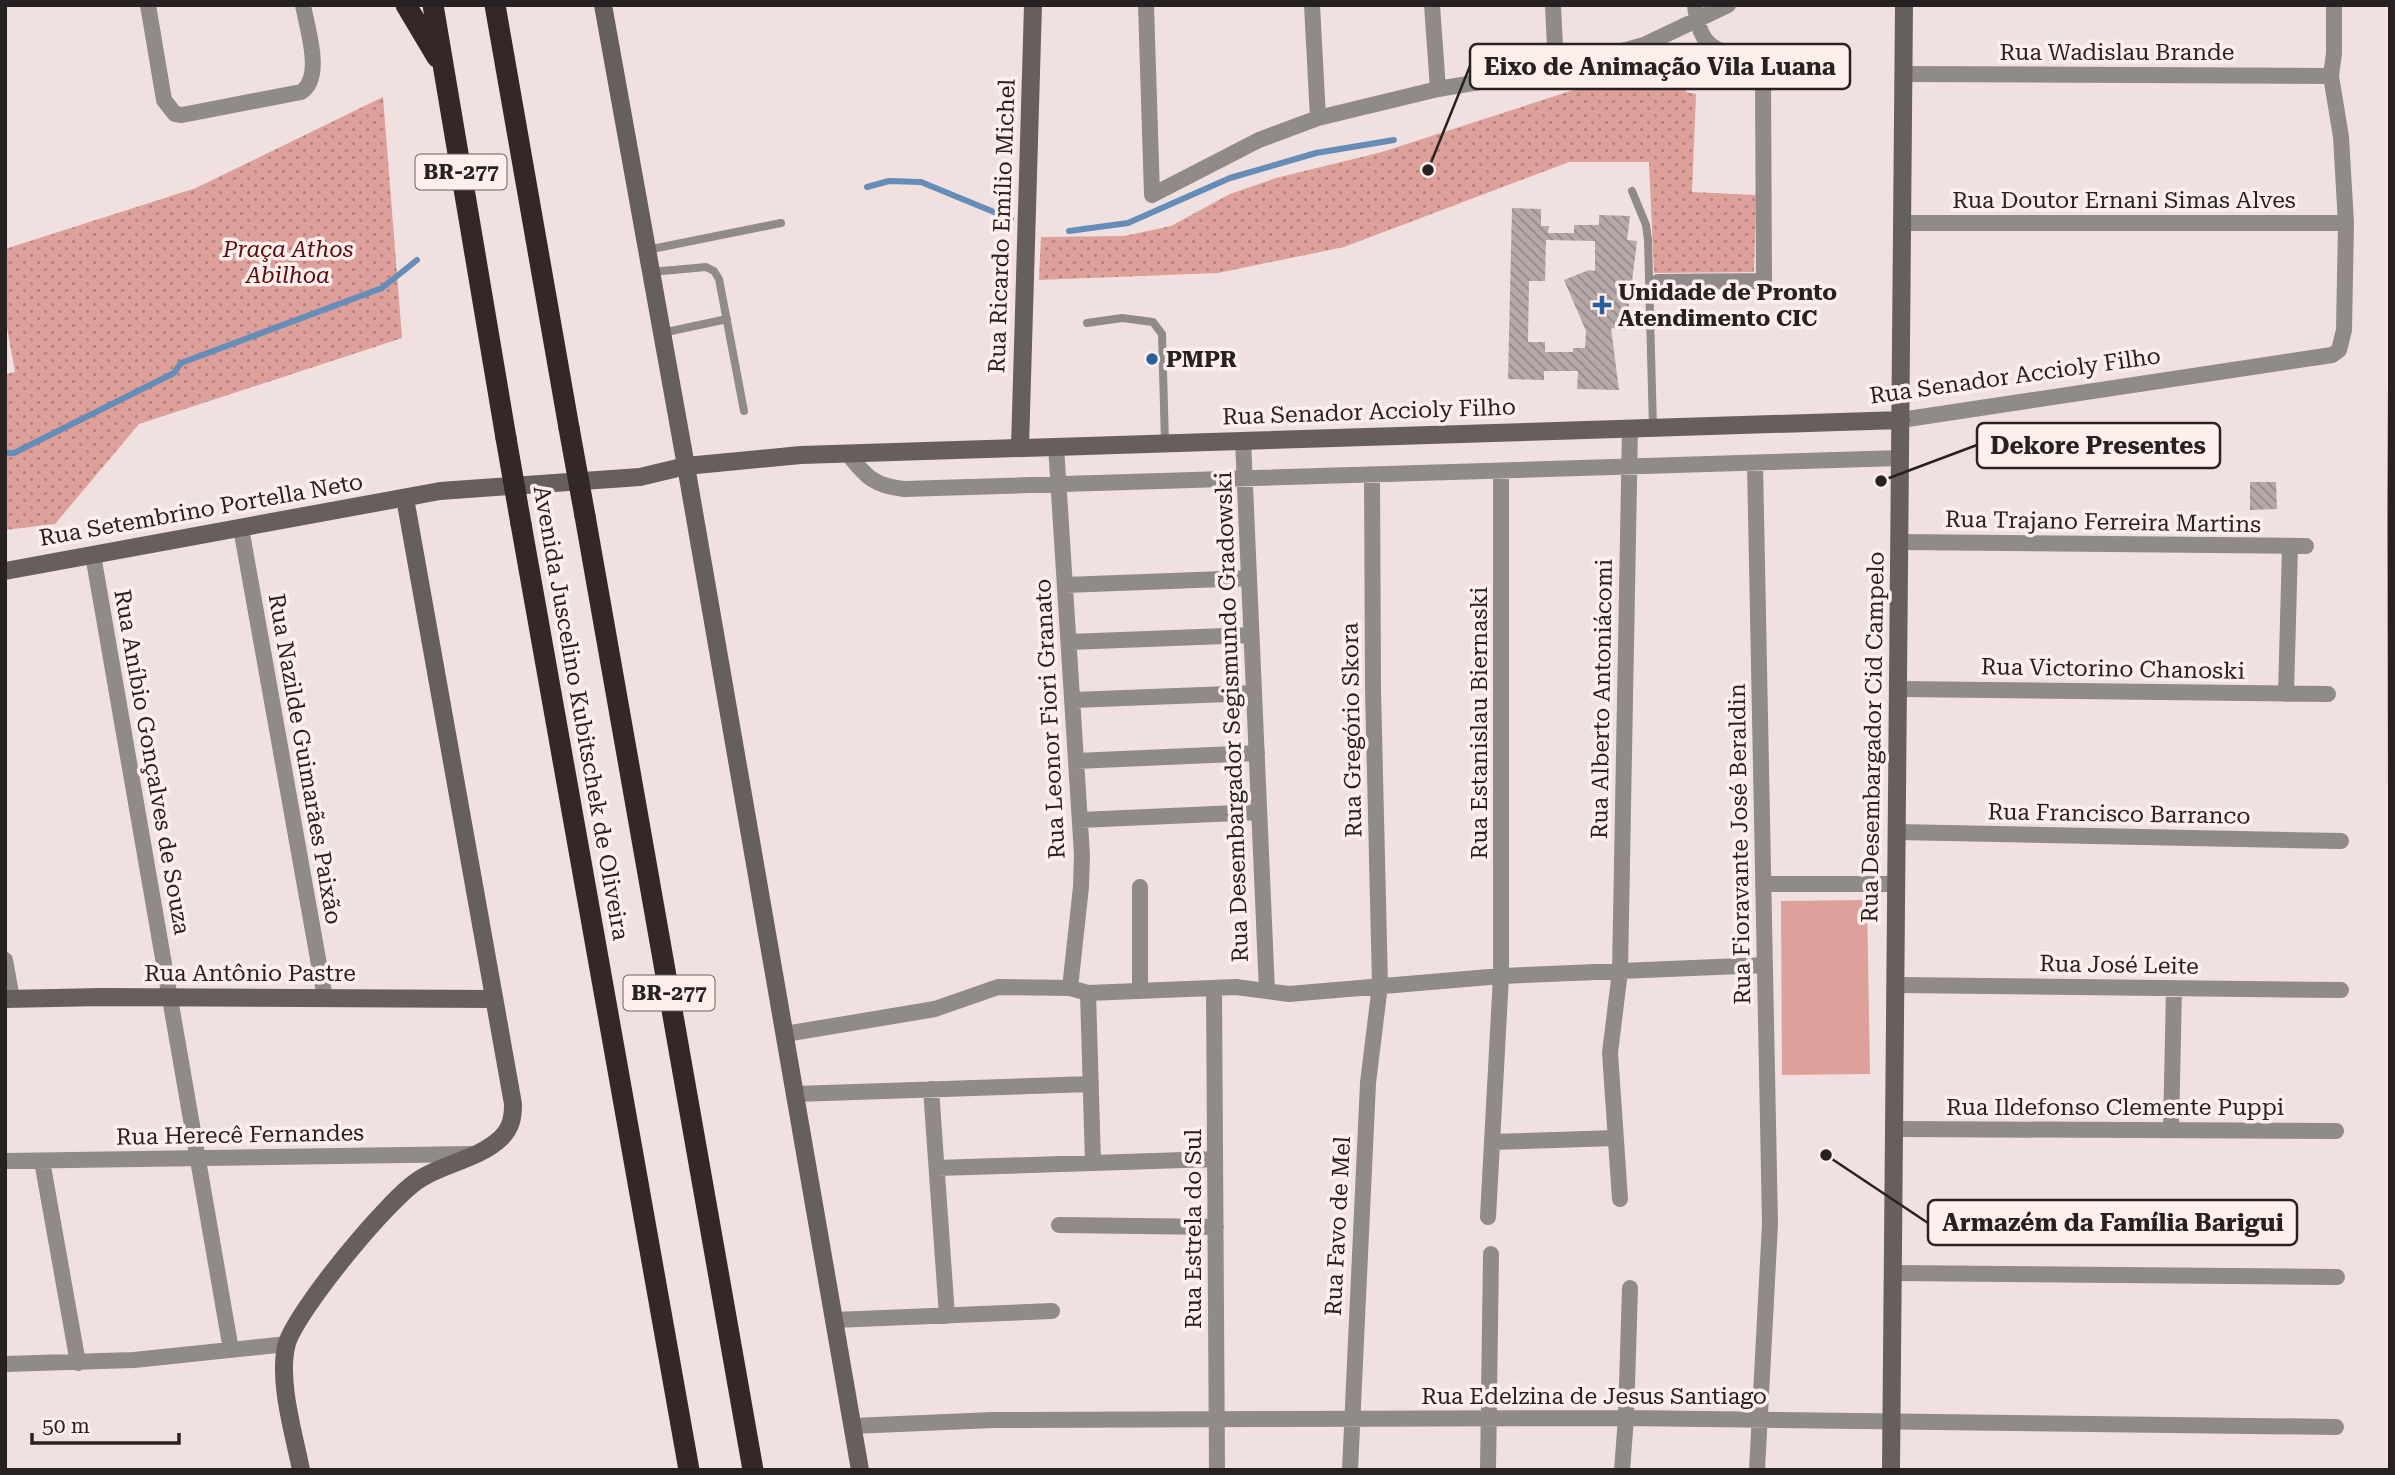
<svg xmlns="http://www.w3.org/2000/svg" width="2395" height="1475" font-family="'Roboto Serif',serif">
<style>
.grass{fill:#dda09a}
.park{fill:url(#park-dots)}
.water{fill:#668db7}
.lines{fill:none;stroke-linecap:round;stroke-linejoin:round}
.stream{stroke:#668db7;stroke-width:6}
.building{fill:url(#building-back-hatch);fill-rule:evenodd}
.lane{stroke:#908a89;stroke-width:8}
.street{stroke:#908a89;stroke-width:16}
.secondary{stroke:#675f5e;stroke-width:18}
.highway{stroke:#332827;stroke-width:21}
.highway-bridge{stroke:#332827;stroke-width:21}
.poi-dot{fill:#286199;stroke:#feefed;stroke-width:2.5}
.labels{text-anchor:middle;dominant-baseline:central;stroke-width:7;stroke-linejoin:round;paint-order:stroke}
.shield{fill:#feefed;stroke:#68605e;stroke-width:2}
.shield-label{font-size:21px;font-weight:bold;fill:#272221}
.street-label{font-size:23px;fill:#272221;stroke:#feefed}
.park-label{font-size:23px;font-style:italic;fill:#580d10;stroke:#feefed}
.poi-label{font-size:23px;font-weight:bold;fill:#272221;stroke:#feefed;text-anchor:start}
.leader{fill:none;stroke:#272221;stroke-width:2.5}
.callout-dot{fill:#272221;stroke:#feefed;stroke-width:2.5}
.callout{fill:#feefed;stroke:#272221;stroke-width:2.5}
.callout-label{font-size:24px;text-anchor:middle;font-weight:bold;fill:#272221}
</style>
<defs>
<pattern id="park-dots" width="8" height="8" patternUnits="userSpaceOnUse" patternTransform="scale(1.75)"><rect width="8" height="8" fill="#dda09a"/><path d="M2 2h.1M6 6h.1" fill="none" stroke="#b3827d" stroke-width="1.8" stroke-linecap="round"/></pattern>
<pattern id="building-back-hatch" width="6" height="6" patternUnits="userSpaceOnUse" patternTransform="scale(1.75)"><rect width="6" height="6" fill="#b6a8a7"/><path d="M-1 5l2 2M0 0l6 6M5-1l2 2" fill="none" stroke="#948888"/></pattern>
</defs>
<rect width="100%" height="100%" fill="#f0e1e0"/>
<path class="grass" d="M 1867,900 L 1870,1074 L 1782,1075 L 1781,901 Z"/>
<path class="park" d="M 1688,53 L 1686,92 L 1696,94 L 1692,192 L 1756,195 L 1754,272 L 1654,273 L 1649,162 L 1569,162 L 1344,247 L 1218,273 L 1039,280 L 1041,237 L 1124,236 L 1171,226 L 1230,194 L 1276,178 L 1382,152 Z
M 383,97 L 402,338 L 139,424 L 55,524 L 5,530 L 5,374 L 15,372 L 5,317 L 5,249 L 196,188 Z"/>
<path class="water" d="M 2390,130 L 2390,821 L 2388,792 L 2387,511 Z"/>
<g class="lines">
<path class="stream" d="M 867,187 L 889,181 L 921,182 L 1011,219
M 1069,231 L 1128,223 L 1230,178 L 1316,153 L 1394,140
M 5,453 L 14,453 L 174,373 L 181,363 L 382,288 L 417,260"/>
</g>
<path class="building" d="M 1512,208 L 1541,209 L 1541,226 L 1549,226 L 1548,233 L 1574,233 L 1574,225 L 1599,225 L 1599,215 L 1630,216 L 1627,240 L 1637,241 L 1626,330 L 1611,328 L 1619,390 L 1577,389 L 1578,371 L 1544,371 L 1544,380 L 1508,379 ZM 1546,240 L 1595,241 L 1595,271 L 1589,270 L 1564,280 L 1586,331 L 1585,348 L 1573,348 L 1573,352 L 1545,352 L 1545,342 L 1528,342 L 1529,281 L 1545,281 Z
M 2250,482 L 2276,482 L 2277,509 L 2250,510 Z"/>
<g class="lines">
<path class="lane" d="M 1632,191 L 1646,225 L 1648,240 L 1653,428
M 647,250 L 781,223
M 651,272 L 706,267 L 714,271 L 719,279 L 744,411
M 1087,323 L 1122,318 L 1153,322 L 1162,334 L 1165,443
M 662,333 L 727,319"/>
<path class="street" d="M 148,5 L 164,100 L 175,114 L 182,115 L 301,92 C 324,78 307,28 303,5
M 1146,5 L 1152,195 L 1259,140 L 1318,118 L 1438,89 L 1556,69 L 1644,45 L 1728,5
M 1312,5 L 1318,118
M 1432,5 L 1438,89
M 1553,5 L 1556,69
M 1904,74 L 2331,76
M 1902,223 L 2346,223
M 1658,282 L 1764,281 L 1763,76 C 1733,42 1701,67 1695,5
M 1901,420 L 2332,355 L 2339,350 L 2344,330 L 2346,223 L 2341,137 L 2331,76 L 2334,53 L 2334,5
M 1243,440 L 1267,991
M 1056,446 L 1082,855 L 1081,887 L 1070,988
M 847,453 C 866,476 873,486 904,489 L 1900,458
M 1755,463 L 1770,1224 L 1757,1470
M 241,528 L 325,998
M 1899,542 L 2306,546
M 93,555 L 231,1350
M 1065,585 L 1249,578
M 1069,642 L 1251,635
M 1898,689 L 2328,694
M 2286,694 L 2290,547
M 1073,700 L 1254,693
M 1076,761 L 1257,753
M 1080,820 L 1259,812
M 1897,832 L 2341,841
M 1763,884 L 1896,884
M 5,960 L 12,999
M 1896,985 L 2341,990
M 1214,988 L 1217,1470
M 1140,991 L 1140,887
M 1088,993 L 1093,1163
M 785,1034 L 935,1009 L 998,987 L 1070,988 L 1088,993 L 1236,987 L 1289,994 L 1501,976 L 1765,965
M 931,1089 L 947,1316
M 795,1094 L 1091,1084
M 1895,1129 L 2336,1131
M 2171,1130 L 2174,988
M 1492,1142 L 1615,1138
M 5,1161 L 473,1154
M 42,1161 L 78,1363
M 937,1168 L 1215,1159
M 1620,1199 L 1610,1053 L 1620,971 L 1630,428
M 1488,1217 L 1501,976 L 1501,471
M 1059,1225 L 1216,1227
M 1893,1273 L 2337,1277
M 834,1320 L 1052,1311
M 5,1364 L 134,1360 L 287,1344
M 852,1426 L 993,1420 L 1626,1418 L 2336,1427
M 1350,1470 L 1368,1083 L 1380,985 L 1373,690 L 1372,475
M 1488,1470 L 1491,1254
M 1622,1470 L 1626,1418 L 1630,1288"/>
<path class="secondary" d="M 603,5 L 686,466 L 860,1470
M 1020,447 L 1033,5
M 5,571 L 440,491 L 640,477 L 686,466 L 801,455 L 1901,420
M 5,999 L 102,997 L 494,999
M 301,1470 C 294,1434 277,1379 287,1343 C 298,1309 389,1198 420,1179 C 445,1163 479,1159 501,1138 C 511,1128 513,1118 513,1104 L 405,498
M 1891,1470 L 1904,5"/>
<path class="highway" d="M 406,5 L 437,57
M 433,5 L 506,438
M 495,5 L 569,428
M 585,516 L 753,1470
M 521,524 L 689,1470"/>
<path class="highway-bridge" d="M 569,428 L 585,516
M 506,438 L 521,524"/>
</g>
<g class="poi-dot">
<path d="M1598.5 294.5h7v7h7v7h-7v7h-7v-7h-7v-7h7z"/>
<circle cx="1152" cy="359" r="7"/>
</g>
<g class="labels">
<g class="shield">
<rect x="415.5" y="154.5" width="91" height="35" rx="5"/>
<rect x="623.5" y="975.5" width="91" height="35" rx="5"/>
</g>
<g class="shield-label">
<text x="461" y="172">BR-277</text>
<text x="669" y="993">BR-277</text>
</g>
<g class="street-label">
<text x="2117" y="52">Rua Wadislau Brande</text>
<text x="2124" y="200">Rua Doutor Ernani Simas Alves</text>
<text transform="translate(1002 226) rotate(-88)">Rua Ricardo Emílio Michel</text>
<text transform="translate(2015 376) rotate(-8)">Rua Senador Accioly Filho</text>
<text transform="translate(1369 412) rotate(-2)">Rua Senador Accioly Filho</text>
<text transform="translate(201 510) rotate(-10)">Rua Setembrino Portella Neto</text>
<text transform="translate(2103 522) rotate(1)">Rua Trajano Ferreira Martins</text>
<text transform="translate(2113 669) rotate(1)">Rua Victorino Chanoski</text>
<text transform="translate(1602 699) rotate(-89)">Rua Alberto Antoniácomi</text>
<text transform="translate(581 713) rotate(80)">Avenida Juscelino Kubitschek de Oliveira</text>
<text transform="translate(1232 717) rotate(-92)">Rua Desembargador Segismundo Gradowski</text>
<text transform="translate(1050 719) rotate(-93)">Rua Leonor Fiori Granato</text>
<text transform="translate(1479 723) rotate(-90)">Rua Estanislau Biernaski</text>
<text transform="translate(1352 730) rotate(-91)">Rua Gregório Skora</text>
<text transform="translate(1873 737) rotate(-89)">Rua Desembargador Cid Campelo</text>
<text transform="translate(305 759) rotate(80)">Rua Nazilde Guimarães Paixão</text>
<text transform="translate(152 762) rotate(80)">Rua Aníbio Gonçalves de Souza</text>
<text transform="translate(2119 814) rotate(1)">Rua Francisco Barranco</text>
<text transform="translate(1740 844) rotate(-91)">Rua Fioravante José Beraldin</text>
<text transform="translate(2119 965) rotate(1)">Rua José Leite</text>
<text x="250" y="973">Rua Antônio Pastre</text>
<text x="2115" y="1107">Rua Ildefonso Clemente Puppi</text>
<text transform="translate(240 1135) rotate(-1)">Rua Herecê Fernandes</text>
<text transform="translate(1338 1226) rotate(-87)">Rua Favo de Mel</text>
<text transform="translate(1193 1229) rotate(-90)">Rua Estrela do Sul</text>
<text x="1594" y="1396">Rua Edelzina de Jesus Santiago</text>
</g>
<g class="park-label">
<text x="288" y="249">Praça Athos<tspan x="288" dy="26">Abilhoa</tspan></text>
</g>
<g class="poi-label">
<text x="1618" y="292">Unidade de Pronto<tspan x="1618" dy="26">Atendimento CIC</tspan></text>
<text x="1166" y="359">PMPR</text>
</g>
</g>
<path class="leader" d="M1428 170L1470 66M1881 481L1977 445M1826 1155L1928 1223"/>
<g class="callout-dot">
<circle cx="1428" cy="170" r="7"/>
<circle cx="1881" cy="481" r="7"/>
<circle cx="1826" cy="1155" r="7"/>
</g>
<g class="callout">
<rect x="1470" y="44" width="380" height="45" rx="7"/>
<rect x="1977" y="423" width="243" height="45" rx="7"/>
<rect x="1928" y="1200" width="369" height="45" rx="7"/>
</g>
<g class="callout-label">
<text x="1660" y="75">Eixo de Animação Vila Luana</text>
<text x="2098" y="454">Dekore Presentes</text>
<text x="2113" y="1231">Armazém da Família Barigui</text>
</g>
<rect width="2395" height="1475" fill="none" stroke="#272221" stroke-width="14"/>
<path d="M32 1433v10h147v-10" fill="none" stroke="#272221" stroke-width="3.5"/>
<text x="42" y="1433" font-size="21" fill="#272221" stroke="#feefed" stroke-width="5" paint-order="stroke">50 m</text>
</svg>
